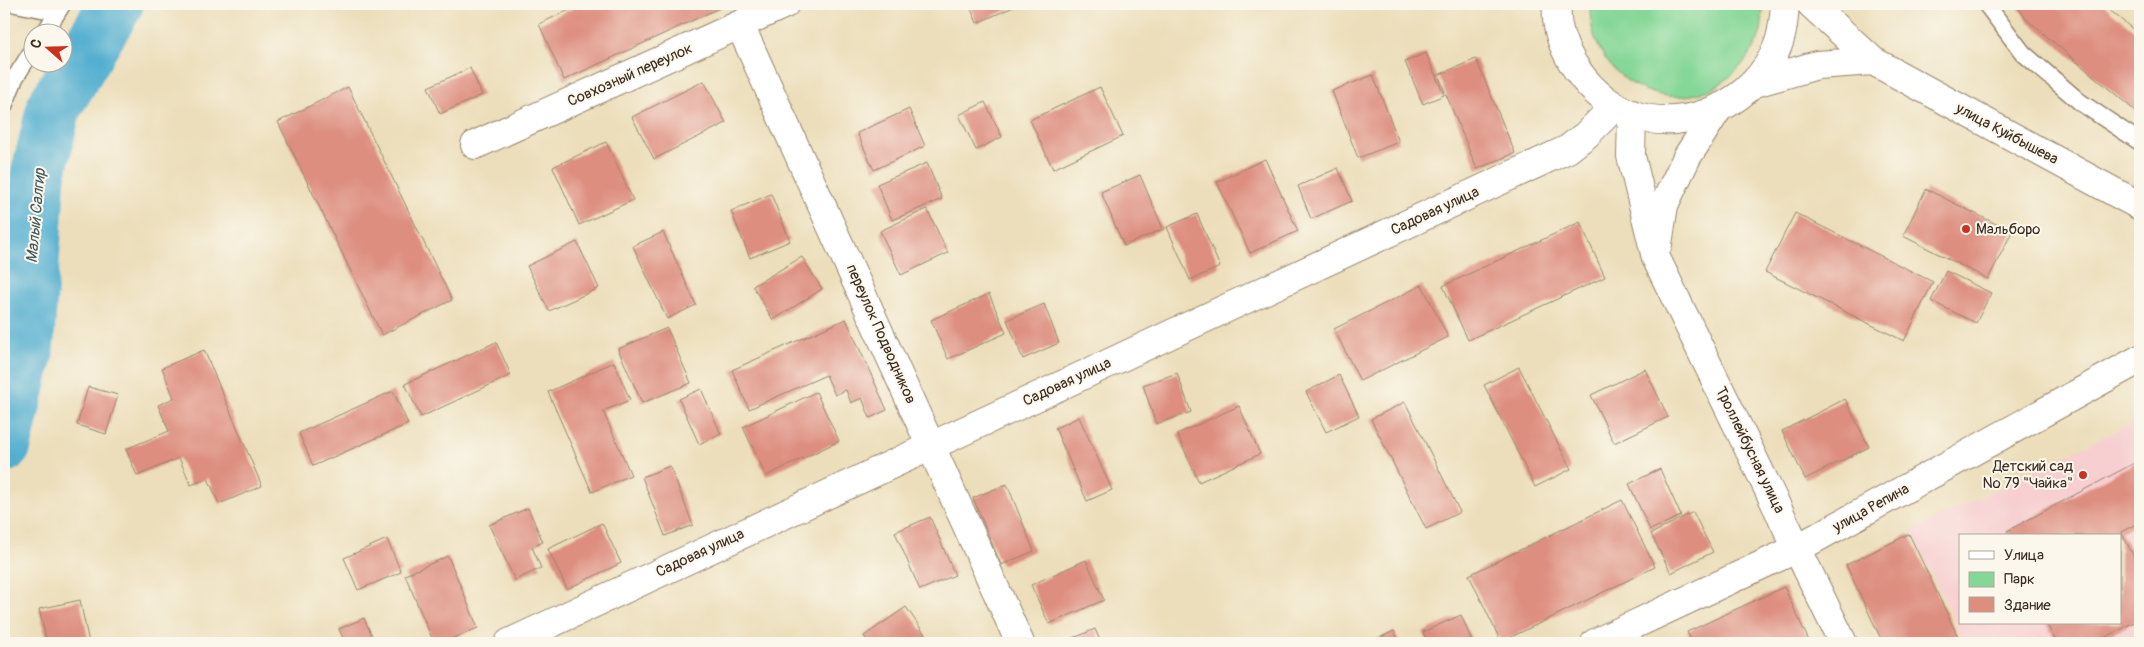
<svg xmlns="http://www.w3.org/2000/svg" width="2144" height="647" font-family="Pangolin,sans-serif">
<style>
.built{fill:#f7cfd0;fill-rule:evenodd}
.green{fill:#85d797;stroke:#60805a}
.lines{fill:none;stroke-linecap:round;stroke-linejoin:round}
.river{stroke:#52afd0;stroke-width:55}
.building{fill:#dd8e7f}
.service-casing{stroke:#94846c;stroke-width:19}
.minor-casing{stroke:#94846c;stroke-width:30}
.secondary-casing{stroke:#94846c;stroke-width:30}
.service{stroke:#fff;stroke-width:16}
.minor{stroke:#fff;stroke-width:28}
.secondary{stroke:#fff;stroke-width:28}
.poi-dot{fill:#c8321e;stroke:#fbf7ec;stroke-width:2}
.labels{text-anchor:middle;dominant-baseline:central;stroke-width:4;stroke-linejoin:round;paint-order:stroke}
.street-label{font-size:15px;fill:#3b2a1e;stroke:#fbf7ec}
.poi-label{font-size:15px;fill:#3b2a1e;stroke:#fbf7ec;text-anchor:start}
.water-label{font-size:16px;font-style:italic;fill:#43595c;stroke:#fbf7ec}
</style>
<rect width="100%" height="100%" fill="#fbf7ec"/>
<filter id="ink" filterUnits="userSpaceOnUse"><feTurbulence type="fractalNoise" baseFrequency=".02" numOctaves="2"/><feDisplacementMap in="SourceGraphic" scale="10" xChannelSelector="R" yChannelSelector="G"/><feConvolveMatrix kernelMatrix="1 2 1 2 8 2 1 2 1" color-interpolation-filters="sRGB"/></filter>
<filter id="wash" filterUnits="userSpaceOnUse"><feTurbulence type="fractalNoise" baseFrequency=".0096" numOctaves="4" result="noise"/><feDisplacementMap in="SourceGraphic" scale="20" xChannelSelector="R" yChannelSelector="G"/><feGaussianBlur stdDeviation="1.12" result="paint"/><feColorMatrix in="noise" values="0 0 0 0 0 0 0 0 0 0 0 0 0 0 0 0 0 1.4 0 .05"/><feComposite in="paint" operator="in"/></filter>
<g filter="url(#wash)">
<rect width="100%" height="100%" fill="#ecdeba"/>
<path class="built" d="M 2140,419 L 2140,643 L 1965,643 L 1911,531 ZM 1960,536 L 2120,536 L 2120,623 L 1960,623 Z"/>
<path class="green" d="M 1590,4 L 1763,4 C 1762,12 1763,22 1761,31 C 1757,45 1748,59 1737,70 C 1681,128 1587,84 1590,4 Z"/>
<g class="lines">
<path class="river" d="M 4,445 L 26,352 L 38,175 L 54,107 L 116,4"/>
</g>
<g id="blocks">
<path class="building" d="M 582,4 L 728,4 L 564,80 L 539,24 Z
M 969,4 L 1020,4 L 977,23 Z
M 2016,4 L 2102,4 L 2140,35 L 2140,115 L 2026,19 Z
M 1426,53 L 1444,95 L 1423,104 L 1405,62 Z
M 1476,59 L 1515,153 L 1477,169 L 1438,75 Z
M 470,68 L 482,95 L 440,114 L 428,87 Z
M 1373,75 L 1399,142 L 1358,158 L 1332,91 Z
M 704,81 L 726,123 L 654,159 L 632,117 Z
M 348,87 L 452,300 L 382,335 L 278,122 Z
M 1100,87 L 1123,136 L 1053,169 L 1030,120 Z
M 985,102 L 1002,137 L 976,150 L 959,115 Z
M 909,109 L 925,146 L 874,170 L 857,133 Z
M 606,142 L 633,200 L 579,225 L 553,167 Z
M 1265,159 L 1298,231 L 1250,253 L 1217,182 Z
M 927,163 L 942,199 L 892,220 L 877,184 Z
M 1338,168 L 1352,201 L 1311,219 L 1298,186 Z
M 1140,175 L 1163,229 L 1124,246 L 1101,192 Z
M 1926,189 L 2012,232 L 1988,279 L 1903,236 Z
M 771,194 L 790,241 L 750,258 L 731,211 Z
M 927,209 L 948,253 L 901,275 L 880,231 Z
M 1795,213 L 1933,282 L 1904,341 L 1765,272 Z
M 1197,214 L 1220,267 L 1190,280 L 1167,227 Z
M 1580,222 L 1605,277 L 1468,340 L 1443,286 Z
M 663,232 L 696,305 L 667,319 L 633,246 Z
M 577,242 L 599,288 L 549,311 L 527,266 Z
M 802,257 L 822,289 L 773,320 L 753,286 Z
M 1946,271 L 1991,293 L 1976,323 L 1931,301 Z
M 1422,285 L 1448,337 L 1360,381 L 1334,329 Z
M 989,294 L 1006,333 L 948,359 L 931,320 Z
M 1044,304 L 1059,343 L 1023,359 L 1007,320 Z
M 846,319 L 887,410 L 870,418 L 862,398 L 851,403 L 846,390 L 835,395 L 826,375 L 749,409 L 732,370 Z
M 667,328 L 691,383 L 642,403 L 618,349 Z
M 496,342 L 511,375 L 421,417 L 405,384 Z
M 204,350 L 262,486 L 219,504 L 208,478 L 191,485 L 179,458 L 137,476 L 126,449 L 169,431 L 158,405 L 174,398 L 162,368 Z
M 614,362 L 630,400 L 603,411 L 631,475 L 592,492 L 548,392 Z
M 1519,367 L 1571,469 L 1535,487 L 1484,385 Z
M 1645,369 L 1668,417 L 1614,443 L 1591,395 Z
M 1177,373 L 1191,412 L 1156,424 L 1143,385 Z
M 1339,375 L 1359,416 L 1326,432 L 1306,392 Z
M 88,387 L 118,395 L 106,434 L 77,425 Z
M 701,389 L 721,434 L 699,444 L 679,399 Z
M 393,391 L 408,424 L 313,466 L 299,433 Z
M 816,392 L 839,441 L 766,476 L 743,427 Z
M 1845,399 L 1869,447 L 1805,479 L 1782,431 Z
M 1405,402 L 1460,512 L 1426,529 L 1371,419 Z
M 1239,406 L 1260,454 L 1199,482 L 1177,434 Z
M 1079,417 L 1112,490 L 1087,501 L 1055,428 Z
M 2140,460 L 2140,522 L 2121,532 L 2140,568 L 2140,619 L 2095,643 L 2057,643 L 2046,623 L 2120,623 L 2120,536 L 2010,536 L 2007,531 Z
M 670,466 L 693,525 L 665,536 L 642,477 Z
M 1660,469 L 1681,516 L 1650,530 L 1629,484 Z
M 1007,484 L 1034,551 L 1001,565 L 973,498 Z
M 1622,500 L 1655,567 L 1501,642 L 1469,575 Z
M 528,508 L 543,542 L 532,547 L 541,568 L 515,580 L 489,525 Z
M 1693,512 L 1713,552 L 1671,573 L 1651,534 Z
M 930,517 L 955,575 L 920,590 L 895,532 Z
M 602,523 L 621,563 L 567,589 L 548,549 Z
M 1909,534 L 1961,643 L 1883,643 L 1846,565 Z
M 387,539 L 401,572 L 358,590 L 344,558 Z
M 448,556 L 478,628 L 441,643 L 434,643 L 405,575 Z
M 1086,560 L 1104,600 L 1049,624 L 1031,585 Z
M 1784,587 L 1810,643 L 1693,643 L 1687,632 Z
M 80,600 L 89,643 L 47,643 L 39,609 Z
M 906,607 L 928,639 L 922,643 L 869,643 L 864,636 Z
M 1461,615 L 1473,643 L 1428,643 L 1423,632 Z
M 364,618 L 375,643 L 345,643 L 339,629 Z
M 1095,629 L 1101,643 L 1062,643 Z
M 1394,631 L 1400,643 L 1371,643 L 1371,642 Z"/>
</g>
</g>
<g filter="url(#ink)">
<use href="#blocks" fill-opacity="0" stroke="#94846c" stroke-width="1"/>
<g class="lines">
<defs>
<path id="service" d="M 16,4 L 57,12
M 1986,4 L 2023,53 L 2080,102 L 2140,142
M 45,32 L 62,5
M 4,106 L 15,78 L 32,51"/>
<path id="minor" d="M 740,25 L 1020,643
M 475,145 L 785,4
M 1595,643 L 1798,548 L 2140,359"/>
<path id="secondary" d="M 1557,4 C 1555,24 1562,45 1572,62 C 1585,84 1606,105 1631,114 C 1688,135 1757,101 1778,45 C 1783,32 1784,18 1785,4
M 1811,4 L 1873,61 L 2140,206
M 1755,83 L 1817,65 L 1873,61
M 1632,114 L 1631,156 L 1656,258 L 1843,643
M 1658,244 L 1664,205 L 1687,157 L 1718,109
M 509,643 L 1568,149 L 1586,135 L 1615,106"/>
</defs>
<use href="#service" class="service-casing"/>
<use href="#minor" class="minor-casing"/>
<use href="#secondary" class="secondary-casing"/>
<use href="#service" class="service"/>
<use href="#minor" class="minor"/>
<use href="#secondary" class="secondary"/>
</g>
</g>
<g class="poi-dot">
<circle cx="1966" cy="229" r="5"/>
<circle cx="2083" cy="475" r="5"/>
</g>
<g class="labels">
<g class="street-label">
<text transform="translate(630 75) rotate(-24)">Совхозный переулок</text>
<text transform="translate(2007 134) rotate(28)">улица Куйбышева</text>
<text transform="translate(1435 211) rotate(-25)">Садовая улица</text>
<text transform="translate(881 334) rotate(66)">переулок Подводников</text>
<text transform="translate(1067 382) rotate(-25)">Садовая улица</text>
<text transform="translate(1750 450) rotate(64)">Троллейбусная улица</text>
<text transform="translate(1871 508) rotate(-29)">улица Репина</text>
<text transform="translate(700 553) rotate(-25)">Садовая улица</text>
</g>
<g class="poi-label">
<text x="1976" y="229">Мальборо</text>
<text x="2073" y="466" text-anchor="end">Детский сад<tspan x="2073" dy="17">№ 79 "Чайка"</tspan></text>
</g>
<g class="water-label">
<text transform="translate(36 216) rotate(-85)">Малый Салгир</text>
</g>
</g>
<rect width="2144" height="647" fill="none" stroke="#fbf7ec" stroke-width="20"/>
<rect x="1959" y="534" width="162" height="90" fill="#fbf7ec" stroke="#aea59a"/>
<rect x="1969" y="551" width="25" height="8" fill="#ffffff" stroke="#aea59a"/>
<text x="2004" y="560" font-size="15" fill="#3b2a1e">Улица</text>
<rect x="1969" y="572" width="25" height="15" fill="#85d797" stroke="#aea59a"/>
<text x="2004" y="584" font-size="15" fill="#3b2a1e">Парк</text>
<rect x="1969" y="597" width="25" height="15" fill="#dd8e7f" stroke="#aea59a"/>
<text x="2004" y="610" font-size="15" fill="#3b2a1e">Здание</text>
<g transform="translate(48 48) rotate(290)"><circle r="24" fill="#fbf7ec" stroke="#aea59a"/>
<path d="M0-4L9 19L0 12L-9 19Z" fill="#c8321e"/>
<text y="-8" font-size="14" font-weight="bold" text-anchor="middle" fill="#3b2a1e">С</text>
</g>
</svg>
